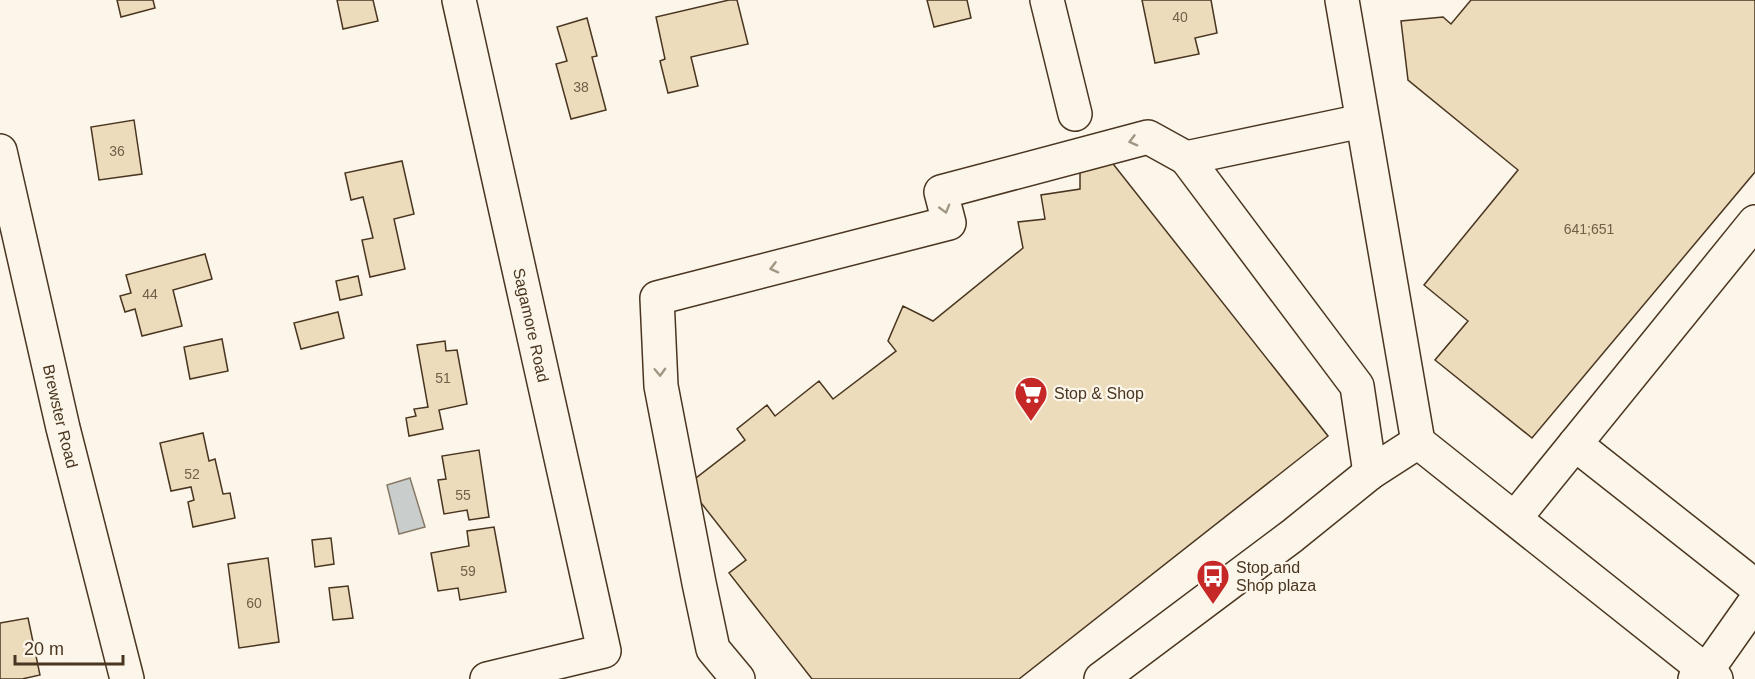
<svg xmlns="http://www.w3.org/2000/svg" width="1755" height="679" font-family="Helvetica,sans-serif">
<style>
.water{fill:#c9cecd;stroke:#887966;stroke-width:1.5}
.building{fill:#ecdcbc;stroke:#4a3520;stroke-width:1.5}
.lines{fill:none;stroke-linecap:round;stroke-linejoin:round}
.minor-casing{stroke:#4a3520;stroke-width:36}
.minor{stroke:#fbf6e9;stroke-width:33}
.oneway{stroke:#a29684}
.labels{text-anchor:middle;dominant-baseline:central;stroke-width:4.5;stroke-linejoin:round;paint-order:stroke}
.number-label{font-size:14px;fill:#725f47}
.street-label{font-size:16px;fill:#4a3520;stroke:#fbf6e9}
.poi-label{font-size:16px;fill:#4a3520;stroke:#fbf6e9;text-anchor:start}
</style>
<rect width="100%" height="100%" fill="#fbf6e9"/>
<path class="water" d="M 410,478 L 425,527 L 399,534 L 387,485 Z"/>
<path class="building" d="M 117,0 L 153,0 L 155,8 L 121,17 Z
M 337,0 L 373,0 L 378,21 L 343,29 Z
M 729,0 L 737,0 L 748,44 L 691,57 L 698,86 L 668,93 L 660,61 L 665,59 L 656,17 Z
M 927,0 L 967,0 L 971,18 L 934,27 Z
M 1142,0 L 1211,0 L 1217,33 L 1195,38 L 1199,54 L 1155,63 Z
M 1471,0 L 1755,0 L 1755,172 L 1532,438 L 1435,360 L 1468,321 L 1424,285 L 1518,170 L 1408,80 L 1401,21 L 1443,17 L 1451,24 Z
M 587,18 L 597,56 L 592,57 L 606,110 L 571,119 L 556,64 L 567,61 L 557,27 Z
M 134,120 L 142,174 L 99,180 L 91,127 Z
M 1110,160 L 1328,436 L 1019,679 L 812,679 L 729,573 L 746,560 L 687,485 L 745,440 L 737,429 L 767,405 L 775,416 L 819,381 L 833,399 L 896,351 L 888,341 L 903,306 L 933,321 L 1023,248 L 1018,222 L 1045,219 L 1041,195 L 1080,189 L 1080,164 Z
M 402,161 L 414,214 L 394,219 L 405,269 L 370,277 L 362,240 L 373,238 L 363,197 L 351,200 L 345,173 Z
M 205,254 L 212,279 L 173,290 L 182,326 L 142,336 L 135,309 L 125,312 L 120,296 L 131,293 L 126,275 Z
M 358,276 L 362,295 L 340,300 L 336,281 Z
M 338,312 L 344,338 L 301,349 L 294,323 Z
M 222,339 L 228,371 L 190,379 L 184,347 Z
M 445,341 L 446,351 L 457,350 L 467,404 L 439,410 L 443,429 L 409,436 L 406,418 L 416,416 L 414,409 L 428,407 L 417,345 Z
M 203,433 L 209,461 L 215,459 L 223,494 L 230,493 L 235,518 L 193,527 L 188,502 L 194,500 L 191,487 L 171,491 L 160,443 Z
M 479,450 L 489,517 L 469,520 L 467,510 L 444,514 L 438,480 L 446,479 L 442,456 Z
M 494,527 L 506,592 L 460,600 L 458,588 L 438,591 L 431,553 L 469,546 L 467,531 Z
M 331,538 L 334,564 L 315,567 L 312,540 Z
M 268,558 L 279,642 L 239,648 L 228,564 Z
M 348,586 L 353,618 L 333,620 L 329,588 Z
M 28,618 L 40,675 L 22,679 L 0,679 L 0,623 Z"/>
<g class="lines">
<defs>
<g id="minor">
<path id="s1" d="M 459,0 L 604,651 L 487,679"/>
<path d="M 1047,0 L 1075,114"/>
<path d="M 1342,0 L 1418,442 L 1716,679"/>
<path d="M 1362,121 L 1186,158 L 1357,386 L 1370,473"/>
<path id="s2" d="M 0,151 L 63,428 L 127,679"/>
<path d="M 1575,444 L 1755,586"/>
<path d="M 1515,518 L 1755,222"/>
<path d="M 738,679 L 713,649 L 699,583 L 661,386 L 657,298 L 949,223 L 941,192 L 1148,137 L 1186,158"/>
<path d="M 1101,679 L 1292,536 L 1370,473 L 1418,442"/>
<path d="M 1695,679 L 1707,670 L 1755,602"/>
</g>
</defs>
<use href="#minor" class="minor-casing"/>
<use href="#minor" class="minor"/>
</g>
<defs><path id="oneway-chevron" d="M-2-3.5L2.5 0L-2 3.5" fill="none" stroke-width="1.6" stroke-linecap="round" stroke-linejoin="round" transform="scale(1.5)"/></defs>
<g class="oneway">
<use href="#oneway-chevron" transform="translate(1133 141) rotate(165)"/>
<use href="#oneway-chevron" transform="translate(945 209) rotate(74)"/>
<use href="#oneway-chevron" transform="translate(774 268) rotate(166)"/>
<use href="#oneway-chevron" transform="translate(660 372) rotate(88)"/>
</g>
<defs>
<symbol id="supermarket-pin" viewBox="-11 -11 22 30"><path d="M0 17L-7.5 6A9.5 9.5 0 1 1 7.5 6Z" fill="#c62828" stroke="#fbf6e9"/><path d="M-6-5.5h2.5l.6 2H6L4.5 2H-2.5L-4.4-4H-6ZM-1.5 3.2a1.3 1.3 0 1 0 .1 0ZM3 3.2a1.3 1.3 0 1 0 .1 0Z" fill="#fff"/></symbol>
<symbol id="bus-pin" viewBox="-11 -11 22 30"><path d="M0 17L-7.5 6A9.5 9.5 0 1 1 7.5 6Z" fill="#c62828" stroke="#fbf6e9"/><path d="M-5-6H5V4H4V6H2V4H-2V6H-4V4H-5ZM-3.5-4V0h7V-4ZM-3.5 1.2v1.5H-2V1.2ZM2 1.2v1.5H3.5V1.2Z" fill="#fff"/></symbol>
</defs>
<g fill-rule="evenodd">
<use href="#supermarket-pin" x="1012" y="374" width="38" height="52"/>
<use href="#bus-pin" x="1194" y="557" width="38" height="52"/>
</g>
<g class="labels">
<g class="number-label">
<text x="1180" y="17">40</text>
<text x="581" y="87">38</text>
<text x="117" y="151">36</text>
<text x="1589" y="229">641;651</text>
<text x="150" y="294">44</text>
<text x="443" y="378">51</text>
<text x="192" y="474">52</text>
<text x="463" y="495">55</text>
<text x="468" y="571">59</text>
<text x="254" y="603">60</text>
</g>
<g class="street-label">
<text stroke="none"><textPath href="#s1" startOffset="333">Sagamore Road</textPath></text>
<text stroke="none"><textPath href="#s2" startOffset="272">Brewster Road</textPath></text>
</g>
<g class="poi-label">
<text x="1054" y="393">Stop &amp; Shop</text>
<text x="1236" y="567">Stop and<tspan x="1236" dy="18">Shop plaza</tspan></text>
</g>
</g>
<path d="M15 655v9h108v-9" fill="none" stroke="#4a3520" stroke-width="3"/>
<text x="24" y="655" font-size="18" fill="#4a3520" stroke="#fbf6e9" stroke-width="4.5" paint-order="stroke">20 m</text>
</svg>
